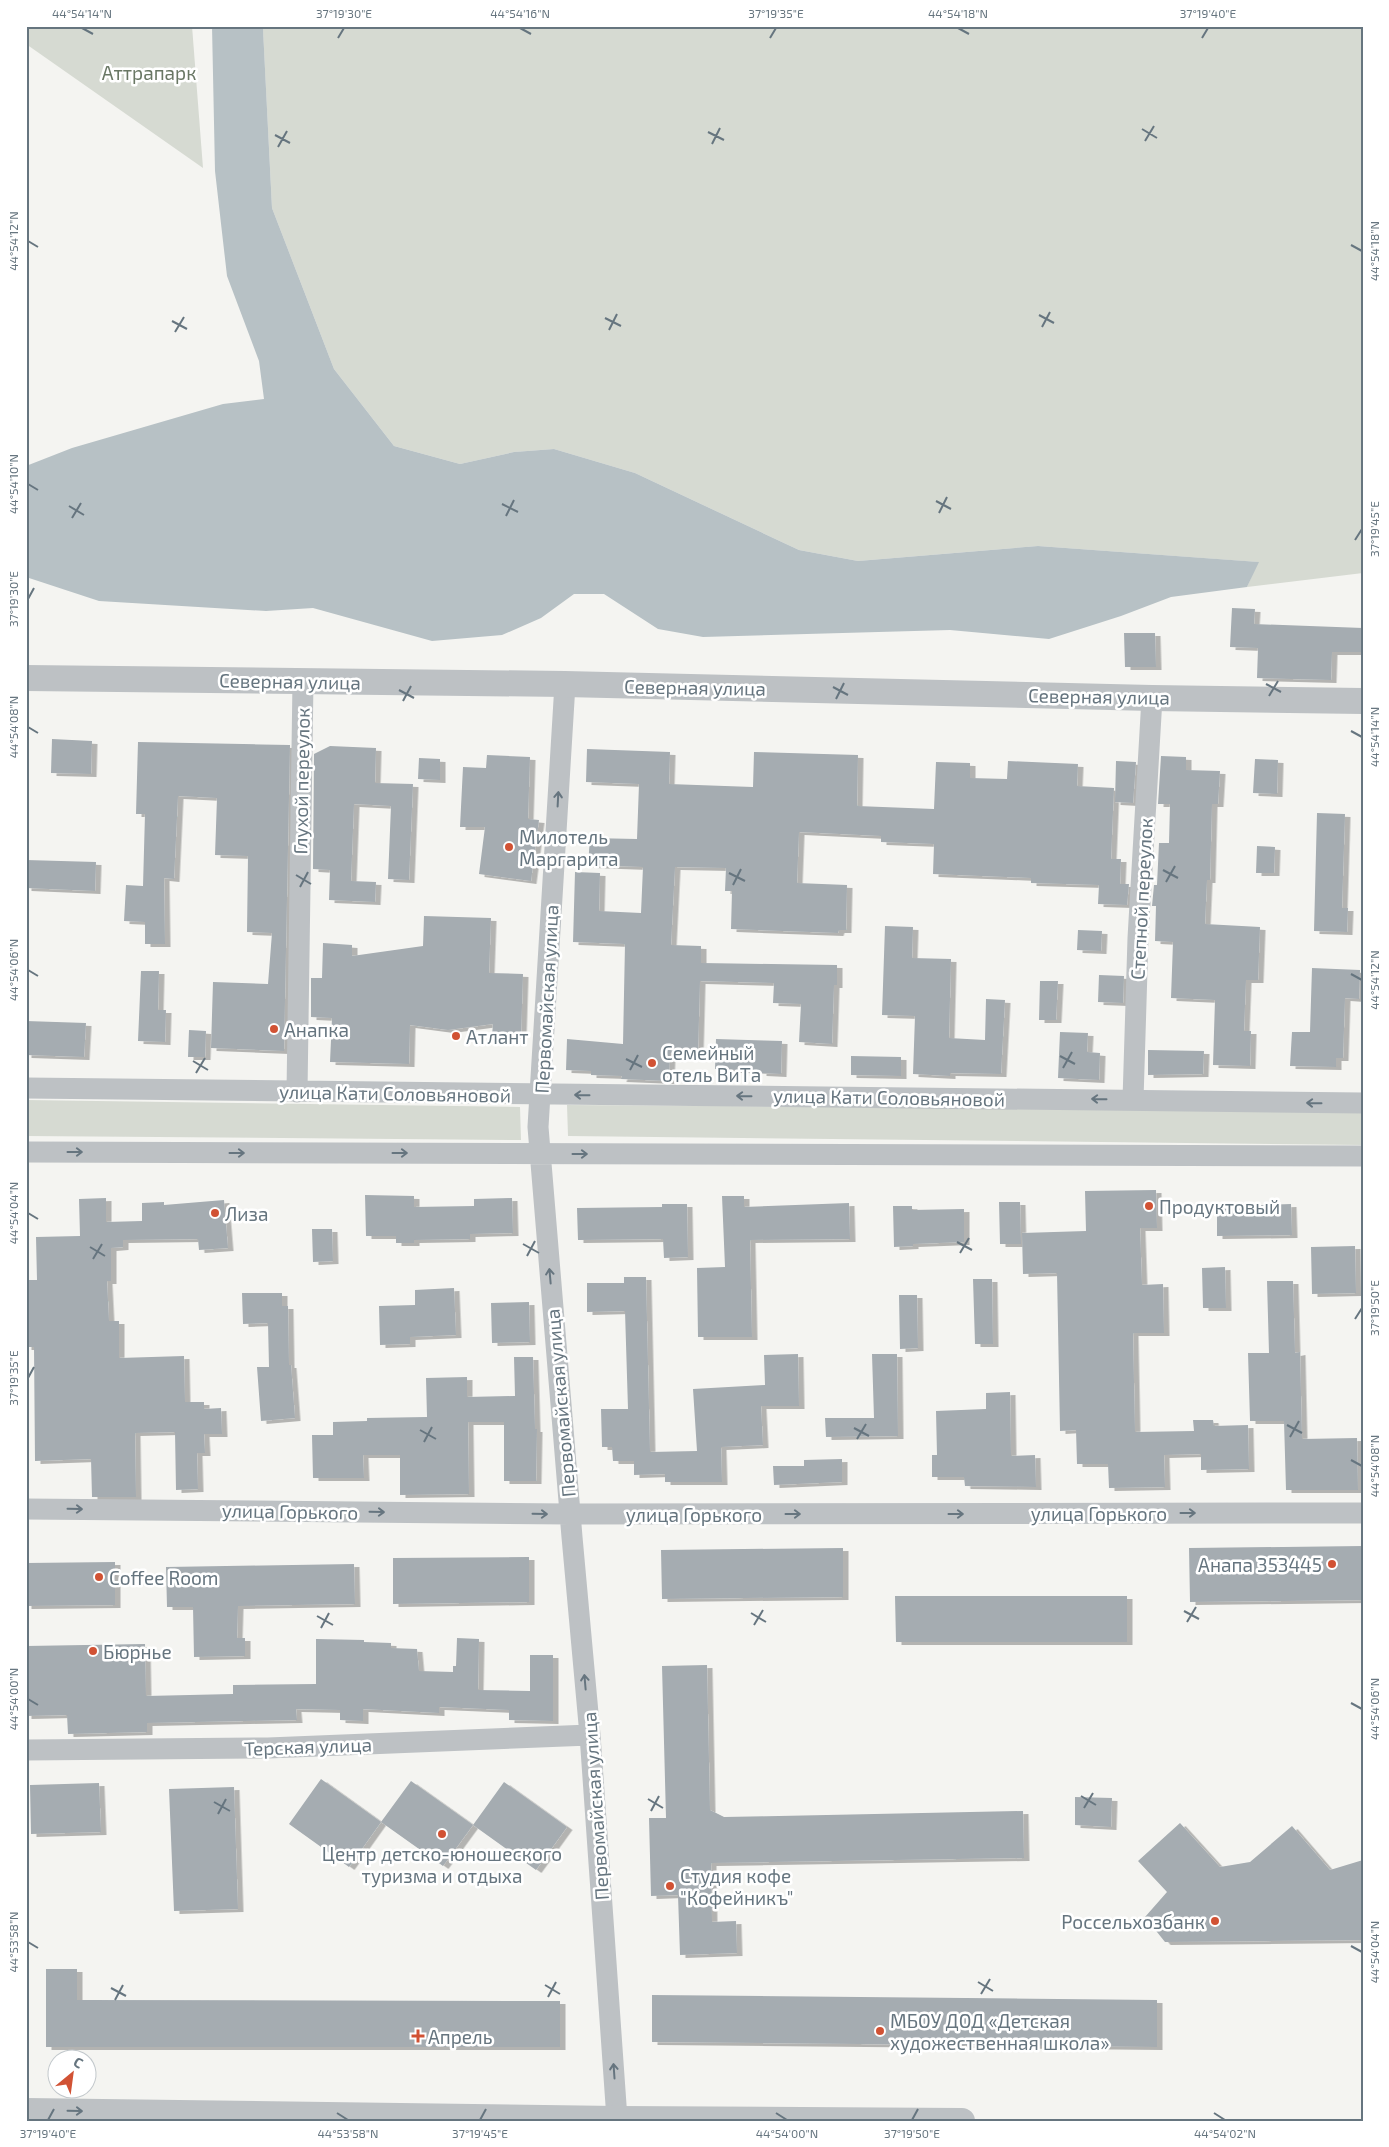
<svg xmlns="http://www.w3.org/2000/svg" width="1389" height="2147" font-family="'Exo 2',sans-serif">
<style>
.green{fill:#d6dad2}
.water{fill:#b7c1c5}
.building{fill:#a5acb1;filter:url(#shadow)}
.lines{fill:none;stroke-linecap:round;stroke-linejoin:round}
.minor{stroke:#bdc1c4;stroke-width:21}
.tertiary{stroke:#bdc1c4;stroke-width:26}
.oneway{stroke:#66757f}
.ticks{fill:none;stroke:#66757f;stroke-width:2}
.poi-dot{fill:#d15234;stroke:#fff;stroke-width:2}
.labels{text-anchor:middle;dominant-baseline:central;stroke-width:5;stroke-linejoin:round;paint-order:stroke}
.park-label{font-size:19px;fill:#697764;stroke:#fff}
.street-label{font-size:19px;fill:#66757f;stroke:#fff}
.poi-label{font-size:19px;fill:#66757f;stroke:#fff;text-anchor:start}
.neatline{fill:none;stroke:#66757f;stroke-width:2}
.ticks-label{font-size:12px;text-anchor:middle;fill:#66757f}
</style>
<defs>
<filter id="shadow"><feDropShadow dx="5.5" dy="3" stdDeviation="0" flood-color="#0004"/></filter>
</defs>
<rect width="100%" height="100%" fill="#f4f4f1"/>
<path class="green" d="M 26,26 L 192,26 L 203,168 L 26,44 Z
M 252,26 L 1363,26 L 1363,573 L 1247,587 L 1258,562 L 1038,546 L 858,561 L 799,550 L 635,473 L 554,449 L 514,452 L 460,464 L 394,446 L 334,369 L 272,208 L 263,30 Z
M 26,1100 L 520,1107 L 521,1140 L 26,1136 Z
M 567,1105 L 1363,1110 L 1363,1145 L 568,1136 Z"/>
<path class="water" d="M 212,26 L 252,26 L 263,29 L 272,208 L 334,369 L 394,446 L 460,464 L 514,452 L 554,449 L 635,473 L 799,550 L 858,561 L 1038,546 L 1259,562 L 1247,587 L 1171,597 L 1121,616 L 1049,639 L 950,630 L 703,637 L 658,629 L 604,594 L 574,594 L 541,618 L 502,635 L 432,641 L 313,608 L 266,611 L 99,601 L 29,578 L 26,575 L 26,466 L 72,448 L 223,404 L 264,399 L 259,361 L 227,276 L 215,171 Z"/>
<path class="building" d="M 1232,608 L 1255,609 L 1254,624 L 1363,628 L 1363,652 L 1332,652 L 1331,680 L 1257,678 L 1258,648 L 1230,647 Z
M 1124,633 L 1155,633 L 1156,667 L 1125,667 Z
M 52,739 L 92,741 L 91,774 L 51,773 Z
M 138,742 L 290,745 L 284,1051 L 211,1048 L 213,982 L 268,984 L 272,933 L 247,932 L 248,856 L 215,855 L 217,798 L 178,796 L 174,879 L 164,878 L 165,944 L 145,944 L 145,922 L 124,921 L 126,885 L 143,886 L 145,814 L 136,814 Z
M 330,746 L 376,748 L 375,783 L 413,784 L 409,880 L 388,879 L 391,806 L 354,804 L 351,881 L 376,882 L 375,902 L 329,900 L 330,870 L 313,869 L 314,754 Z
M 587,749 L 670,752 L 669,784 L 753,787 L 754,752 L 858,755 L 857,806 L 934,809 L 936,762 L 970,763 L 970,778 L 1007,779 L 1008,761 L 1078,764 L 1077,786 L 1114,788 L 1111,859 L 1121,859 L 1120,884 L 1129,884 L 1127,905 L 1098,904 L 1099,885 L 1031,883 L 1031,878 L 933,874 L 934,844 L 881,842 L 881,836 L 799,832 L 797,883 L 847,885 L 846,930 L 839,930 L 838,933 L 731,929 L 732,891 L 725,891 L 726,868 L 675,867 L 671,945 L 701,946 L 701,963 L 837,965 L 837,985 L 834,985 L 832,1044 L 799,1042 L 801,1004 L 773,1003 L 774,983 L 700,981 L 698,1054 L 670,1053 L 669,1081 L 621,1079 L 622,1076 L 591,1075 L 591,1071 L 566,1070 L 567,1039 L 623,1044 L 625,944 L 573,942 L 575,872 L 600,873 L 599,911 L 641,913 L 643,867 L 588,865 L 590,838 L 637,839 L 639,784 L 586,782 Z
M 487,755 L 530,757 L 528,819 L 539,820 L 531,881 L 479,874 L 485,827 L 460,827 L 463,767 L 486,768 Z
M 1161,756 L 1186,757 L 1186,770 L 1220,771 L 1218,804 L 1212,804 L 1210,880 L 1207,880 L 1205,924 L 1260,927 L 1258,980 L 1246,980 L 1244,1031 L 1251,1031 L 1250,1066 L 1213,1065 L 1215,1000 L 1171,998 L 1173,942 L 1155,941 L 1156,906 L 1152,906 L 1154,885 L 1157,885 L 1159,843 L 1169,843 L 1170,804 L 1158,804 Z
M 419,758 L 440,759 L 440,780 L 418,779 Z
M 1255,759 L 1278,760 L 1277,794 L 1253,793 Z
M 1116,761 L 1136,762 L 1133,803 L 1115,802 Z
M 1317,813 L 1345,814 L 1342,908 L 1348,908 L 1347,932 L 1314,931 Z
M 1257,846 L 1275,847 L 1274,873 L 1256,873 Z
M 26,860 L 96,862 L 95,891 L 26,888 Z
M 424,916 L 491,918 L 489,973 L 523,974 L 521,1036 L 492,1035 L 493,1024 L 448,1030 L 410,1025 L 409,1064 L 330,1062 L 332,1018 L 311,1017 L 311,978 L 322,978 L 323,943 L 352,945 L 352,956 L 423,946 Z
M 885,926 L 913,927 L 912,958 L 951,959 L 949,1038 L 985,1040 L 986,999 L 1005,1000 L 1001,1074 L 950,1073 L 950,1076 L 913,1074 L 915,1016 L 882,1015 Z
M 1078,930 L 1102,931 L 1101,951 L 1077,950 Z
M 1312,968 L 1360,970 L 1359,999 L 1345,998 L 1343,1058 L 1336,1058 L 1336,1067 L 1290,1066 L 1292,1032 L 1310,1032 Z
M 141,971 L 159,971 L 158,1010 L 166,1010 L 165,1042 L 138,1041 Z
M 1099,975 L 1124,976 L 1123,1003 L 1098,1002 Z
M 1040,981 L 1058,981 L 1056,1020 L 1039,1020 Z
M 26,1021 L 86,1023 L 84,1057 L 26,1055 Z
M 189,1030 L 206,1031 L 205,1057 L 188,1057 Z
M 1060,1032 L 1088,1033 L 1087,1052 L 1100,1053 L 1099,1080 L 1058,1078 Z
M 716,1039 L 782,1041 L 781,1074 L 761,1073 L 761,1071 L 715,1069 Z
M 1148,1050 L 1204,1051 L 1203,1074 L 1148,1075 Z
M 851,1056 L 901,1057 L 901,1076 L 851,1075 Z
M 1156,1190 L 1157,1228 L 1140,1228 L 1142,1285 L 1163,1284 L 1164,1333 L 1133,1333 L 1135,1432 L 1194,1431 L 1193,1420 L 1213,1420 L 1214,1426 L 1248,1425 L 1249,1469 L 1201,1470 L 1201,1454 L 1164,1455 L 1165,1487 L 1109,1488 L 1108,1464 L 1077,1464 L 1076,1430 L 1060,1431 L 1057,1273 L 1023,1274 L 1022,1233 L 1086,1231 L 1085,1191 Z
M 365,1195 L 414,1196 L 414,1207 L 474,1206 L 474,1199 L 512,1198 L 513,1233 L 470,1234 L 470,1239 L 414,1240 L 414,1243 L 396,1243 L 396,1236 L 366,1236 Z
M 722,1196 L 744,1196 L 744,1207 L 849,1203 L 850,1239 L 750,1240 L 752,1337 L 698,1337 L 697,1268 L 725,1267 Z
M 106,1198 L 106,1222 L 142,1221 L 142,1203 L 164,1202 L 164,1205 L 224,1200 L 228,1248 L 199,1250 L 198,1239 L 123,1240 L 123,1247 L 111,1248 L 111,1281 L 107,1281 L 109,1321 L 119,1321 L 119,1358 L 184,1356 L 185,1402 L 204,1402 L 204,1409 L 221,1408 L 222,1434 L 204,1434 L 205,1453 L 197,1453 L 198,1489 L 176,1490 L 175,1432 L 135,1433 L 136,1497 L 92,1497 L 91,1459 L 35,1461 L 34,1347 L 26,1347 L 26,1280 L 37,1280 L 36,1237 L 80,1236 L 79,1199 Z
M 999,1202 L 1020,1202 L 1021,1244 L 1000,1244 Z
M 662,1204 L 687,1204 L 688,1257 L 664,1258 L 663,1239 L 578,1240 L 577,1208 L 662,1207 Z
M 1291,1204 L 1292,1235 L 1217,1236 L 1217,1209 L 1261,1208 L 1261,1205 Z
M 893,1206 L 912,1206 L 912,1210 L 964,1209 L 964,1242 L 913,1244 L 913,1246 L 894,1247 Z
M 312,1229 L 332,1229 L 333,1261 L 313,1262 Z
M 1355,1246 L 1356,1293 L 1312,1294 L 1311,1247 Z
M 1225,1267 L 1226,1308 L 1203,1308 L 1202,1268 Z
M 624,1277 L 646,1277 L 650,1452 L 697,1451 L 693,1389 L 765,1385 L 764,1355 L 798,1354 L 799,1406 L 761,1406 L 763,1445 L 721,1447 L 722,1482 L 665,1482 L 665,1474 L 634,1475 L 634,1461 L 613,1461 L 612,1447 L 602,1447 L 601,1409 L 628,1409 L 625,1311 L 587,1312 L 587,1283 L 624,1283 Z
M 973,1279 L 992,1279 L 993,1344 L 975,1344 Z
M 1267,1281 L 1293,1281 L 1295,1353 L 1300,1352 L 1302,1439 L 1357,1438 L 1358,1490 L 1286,1490 L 1284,1421 L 1250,1421 L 1248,1353 L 1269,1353 Z
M 454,1288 L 456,1335 L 410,1337 L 410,1344 L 380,1345 L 379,1306 L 415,1305 L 415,1290 Z
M 242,1293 L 282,1293 L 282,1306 L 288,1306 L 289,1365 L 291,1365 L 295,1418 L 261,1421 L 257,1367 L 269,1367 L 268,1323 L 243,1324 Z
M 899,1295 L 917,1295 L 918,1348 L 900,1349 Z
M 529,1302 L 530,1342 L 492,1343 L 491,1303 Z
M 872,1354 L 897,1354 L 898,1436 L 826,1437 L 825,1418 L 874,1418 Z
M 514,1357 L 533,1357 L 535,1429 L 537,1429 L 536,1481 L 504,1481 L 504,1422 L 468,1422 L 469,1494 L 400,1495 L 400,1455 L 363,1455 L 364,1478 L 313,1478 L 312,1435 L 333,1435 L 333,1422 L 367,1421 L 367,1418 L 427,1417 L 426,1378 L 467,1377 L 467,1397 L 515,1396 Z
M 1010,1392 L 1011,1456 L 1035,1455 L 1036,1487 L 965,1486 L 964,1477 L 932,1477 L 932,1455 L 937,1455 L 936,1411 L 986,1409 L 986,1393 Z
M 842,1459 L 842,1482 L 774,1485 L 773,1466 L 804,1466 L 804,1460 Z
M 1363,1546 L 1363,1600 L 1190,1602 L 1189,1548 Z
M 843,1548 L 843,1597 L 662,1599 L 661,1550 Z
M 529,1557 L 529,1602 L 393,1604 L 393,1558 Z
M 115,1562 L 115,1605 L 26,1606 L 26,1563 Z
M 354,1564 L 355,1604 L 238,1606 L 237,1638 L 245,1638 L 245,1656 L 194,1657 L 193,1607 L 167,1607 L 166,1567 Z
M 895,1596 L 1127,1596 L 1127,1642 L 896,1642 Z
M 457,1638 L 479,1639 L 478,1690 L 530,1691 L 530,1655 L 553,1655 L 553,1721 L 509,1720 L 509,1710 L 439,1707 L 439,1713 L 363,1709 L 363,1721 L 340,1720 L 340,1710 L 296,1709 L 297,1720 L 147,1723 L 147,1732 L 68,1734 L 67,1715 L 26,1716 L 26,1646 L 145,1644 L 146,1696 L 233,1694 L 233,1685 L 316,1684 L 316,1639 L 364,1640 L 364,1642 L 391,1643 L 391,1648 L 417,1649 L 419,1671 L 453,1672 L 453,1666 L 456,1666 Z
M 707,1665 L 710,1810 L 724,1817 L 1023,1811 L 1024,1858 L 711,1863 L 712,1922 L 736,1921 L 737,1953 L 680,1955 L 678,1895 L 651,1896 L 649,1818 L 666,1818 L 662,1666 Z
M 321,1779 L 381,1822 L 349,1867 L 289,1824 Z
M 411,1781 L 473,1825 L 443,1866 L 381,1822 Z
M 504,1782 L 567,1827 L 536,1870 L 473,1825 Z
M 99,1783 L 101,1832 L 31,1834 L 30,1785 Z
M 234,1787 L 238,1909 L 174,1911 L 169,1789 Z
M 1075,1797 L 1112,1798 L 1111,1827 L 1075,1825 Z
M 1180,1823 L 1220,1867 L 1250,1862 L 1292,1826 L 1330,1870 L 1363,1860 L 1363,1940 L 1165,1942 L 1145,1917 L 1167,1892 L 1138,1861 Z
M 46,1969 L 77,1969 L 77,2000 L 560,2001 L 560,2047 L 46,2047 Z
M 652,1995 L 1157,2000 L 1157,2047 L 652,2042 Z"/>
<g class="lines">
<path class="minor" d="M 565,684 L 538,1127 L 572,1537 L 590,1735 L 617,2119
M 26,1088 L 1363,1103
M 297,1092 L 303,681
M 1133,1100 L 1138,938 L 1152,698
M 26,1152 L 1363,1156
M 26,1509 L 570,1514 L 1363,1513
M 26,1750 L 268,1748 L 590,1735"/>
<path class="tertiary" d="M 26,678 L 565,684 L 1152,698 L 1363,701
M 26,2111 L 617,2119 L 962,2121"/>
</g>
<defs><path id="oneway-shaft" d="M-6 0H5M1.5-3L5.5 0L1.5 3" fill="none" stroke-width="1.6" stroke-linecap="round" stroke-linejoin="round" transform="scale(1.25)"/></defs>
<g class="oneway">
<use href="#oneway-shaft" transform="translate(558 799) rotate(-87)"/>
<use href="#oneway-shaft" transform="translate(582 1095) rotate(-179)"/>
<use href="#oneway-shaft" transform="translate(744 1096) rotate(-179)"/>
<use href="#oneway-shaft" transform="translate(1099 1099) rotate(-179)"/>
<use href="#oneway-shaft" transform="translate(1314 1103) rotate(-179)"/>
<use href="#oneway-shaft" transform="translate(75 1152)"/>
<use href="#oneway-shaft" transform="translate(237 1153)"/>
<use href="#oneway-shaft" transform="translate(400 1153)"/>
<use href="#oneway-shaft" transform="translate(580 1154)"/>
<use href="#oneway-shaft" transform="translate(550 1276) rotate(-95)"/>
<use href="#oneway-shaft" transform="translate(75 1509) rotate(1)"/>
<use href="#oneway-shaft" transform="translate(377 1512) rotate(1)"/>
<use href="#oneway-shaft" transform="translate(1188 1513)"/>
<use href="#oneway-shaft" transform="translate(540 1514) rotate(1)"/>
<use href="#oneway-shaft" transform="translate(793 1514)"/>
<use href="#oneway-shaft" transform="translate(956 1514)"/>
<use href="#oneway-shaft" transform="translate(585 1682) rotate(-95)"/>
<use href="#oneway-shaft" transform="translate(614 2071) rotate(-94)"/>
<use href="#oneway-shaft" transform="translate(75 2111) rotate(1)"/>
</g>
<path class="ticks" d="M 82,28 L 93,34M 520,28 L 531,34M 958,28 L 969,34M 338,38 L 344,28M 770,38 L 776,28M 1202,38 L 1208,28M 1142,129 L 1157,138M 708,132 L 724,140M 275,135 L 290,143M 1145,141 L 1154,126M 712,144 L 720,128M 278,147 L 287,131M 28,241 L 38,247M 1351,245 L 1362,251M 1039,315 L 1054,323M 605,318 L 621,326M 172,321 L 187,329M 1042,327 L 1050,312M 609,330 L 617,314M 175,332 L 184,317M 28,484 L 38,490M 936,501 L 951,509M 502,504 L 518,512M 69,506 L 84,515M 939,513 L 947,497M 506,516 L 514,500M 72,518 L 81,503M 1355,540 L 1362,529M 28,599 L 34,588M 1266,684 L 1281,692M 833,687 L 848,695M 399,690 L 414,698M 1269,696 L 1278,681M 836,699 L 844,683M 403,701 L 411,686M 28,727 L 38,733M 1351,731 L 1362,737M 1163,870 L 1178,878M 729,873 L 745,881M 296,875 L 311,884M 1166,882 L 1175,866M 733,885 L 741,869M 300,887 L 308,872M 28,970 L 38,976M 1351,974 L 1362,980M 1060,1056 L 1075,1064M 626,1059 L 642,1067M 193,1061 L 208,1070M 1063,1068 L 1072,1052M 630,1070 L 638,1055M 196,1073 L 205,1058M 28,1213 L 38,1219M 957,1242 L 972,1250M 523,1244 L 539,1253M 90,1247 L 105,1256M 960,1253 L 969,1238M 527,1256 L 535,1241M 93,1259 L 102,1244M 1355,1319 L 1362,1308M 28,1378 L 34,1367M 1287,1425 L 1302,1433M 854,1428 L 869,1436M 420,1430 L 436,1439M 1290,1437 L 1299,1421M 857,1439 L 866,1424M 424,1442 L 432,1427M 1351,1460 L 1362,1466M 1184,1611 L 1199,1619M 751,1613 L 766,1622M 317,1616 L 333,1625M 1187,1622 L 1196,1607M 754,1625 L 763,1610M 321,1628 L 329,1613M 28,1699 L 38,1705M 1351,1703 L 1362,1709M 1081,1796 L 1096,1805M 648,1799 L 663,1808M 214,1802 L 230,1811M 1084,1808 L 1093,1793M 651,1811 L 659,1796M 218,1814 L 226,1799M 28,1942 L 38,1948M 1351,1946 L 1362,1952M 978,1982 L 993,1991M 545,1985 L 560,1994M 111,1988 L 126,1996M 981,1994 L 990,1979M 548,1997 L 556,1982M 115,2000 L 123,1985M 337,2113 L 348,2120M 776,2113 L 787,2120M 1214,2113 L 1225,2120M 48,2120 L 54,2109M 480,2120 L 486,2109M 912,2120 L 918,2109"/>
<g class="poi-dot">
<circle cx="509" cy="847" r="5"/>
<circle cx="274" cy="1029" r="5"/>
<circle cx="456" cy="1036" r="5"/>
<circle cx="652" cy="1063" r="5"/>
<circle cx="1149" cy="1206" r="5"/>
<circle cx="215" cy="1213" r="5"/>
<circle cx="1332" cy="1564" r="5"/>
<circle cx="99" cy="1577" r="5"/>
<circle cx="93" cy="1651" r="5"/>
<circle cx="442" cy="1834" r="5"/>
<circle cx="670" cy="1886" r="5"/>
<circle cx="1215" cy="1921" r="5"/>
<circle cx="880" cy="2031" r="5"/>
<path d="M415.5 2028.5h5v5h5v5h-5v5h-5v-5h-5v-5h5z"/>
</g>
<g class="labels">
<g class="park-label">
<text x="149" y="72">Аттрапарк</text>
</g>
<g class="street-label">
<text transform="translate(290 681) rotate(1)">Северная улица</text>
<text transform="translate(695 687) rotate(1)">Северная улица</text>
<text transform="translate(1099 696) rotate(1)">Северная улица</text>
<text transform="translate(301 781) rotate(-89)">Глухой переулок</text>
<text transform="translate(1141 899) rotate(-87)">Степной переулок</text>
<text transform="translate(546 999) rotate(-87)">Первомайская улица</text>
<text transform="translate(395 1093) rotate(1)">улица Кати Соловьяновой</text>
<text transform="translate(889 1097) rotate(1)">улица Кати Соловьяновой</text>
<text transform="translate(560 1403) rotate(-95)">Первомайская улица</text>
<text transform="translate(290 1511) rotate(1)">улица Горького</text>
<text x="1099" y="1513">улица Горького</text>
<text x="694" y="1514">улица Горького</text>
<text transform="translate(308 1746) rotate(-2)">Терская улица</text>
<text transform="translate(595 1806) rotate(-94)">Первомайская улица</text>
</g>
<g class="poi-label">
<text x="519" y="836">Милотель<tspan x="519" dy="22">Маргарита</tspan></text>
<text x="284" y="1029">Анапка</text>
<text x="466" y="1036">Атлант</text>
<text x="662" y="1052">Семейный<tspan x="662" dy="22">отель ВиТа</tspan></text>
<text x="1159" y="1206">Продуктовый</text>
<text x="225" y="1213">Лиза</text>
<text x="1322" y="1564" text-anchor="end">Анапа 353445</text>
<text x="109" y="1577">Coffee Room</text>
<text x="103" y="1651">Бюрнье</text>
<text x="442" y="1853" text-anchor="middle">Центр детско-юношеского<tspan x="442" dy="22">туризма и отдыха</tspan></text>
<text x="680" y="1875">Студия кофе<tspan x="680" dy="22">"Кофейникъ"</tspan></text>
<text x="1205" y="1921" text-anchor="end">Россельхозбанк</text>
<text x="890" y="2020">МБОУ ДОД «Детская<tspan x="890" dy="22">художественная школа»</tspan></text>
<text x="428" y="2036">Апрель</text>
</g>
</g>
<rect width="1389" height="2147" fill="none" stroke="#ffffff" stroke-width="55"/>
<g transform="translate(72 2074) rotate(29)"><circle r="24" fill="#ffffff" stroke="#c2c8cc"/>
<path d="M0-4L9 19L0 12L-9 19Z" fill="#d15234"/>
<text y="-8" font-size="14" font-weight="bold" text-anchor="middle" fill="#66757f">С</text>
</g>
<rect x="28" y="28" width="1334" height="2092" class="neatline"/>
<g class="ticks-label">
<text x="82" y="18">44°54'14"N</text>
<text x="344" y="18">37°19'30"E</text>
<text x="520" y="18">44°54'16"N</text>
<text x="776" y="18">37°19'35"E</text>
<text x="958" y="18">44°54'18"N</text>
<text x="1208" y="18">37°19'40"E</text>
<text transform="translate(14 241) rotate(-90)" y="4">44°54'12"N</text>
<text transform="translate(1375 251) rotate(-90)" y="4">44°54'18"N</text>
<text transform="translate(14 484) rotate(-90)" y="4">44°54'10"N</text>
<text transform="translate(1375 529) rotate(-90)" y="4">37°19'45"E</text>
<text transform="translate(14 599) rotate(-90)" y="4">37°19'30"E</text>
<text transform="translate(14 727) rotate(-90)" y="4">44°54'08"N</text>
<text transform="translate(1375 737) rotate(-90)" y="4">44°54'14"N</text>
<text transform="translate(14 970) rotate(-90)" y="4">44°54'06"N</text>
<text transform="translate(1375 980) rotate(-90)" y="4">44°54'12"N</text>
<text transform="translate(14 1213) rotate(-90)" y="4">44°54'04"N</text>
<text transform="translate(1375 1308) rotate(-90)" y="4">37°19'50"E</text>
<text transform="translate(14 1378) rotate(-90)" y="4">37°19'35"E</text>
<text transform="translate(1375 1466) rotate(-90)" y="4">44°54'08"N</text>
<text transform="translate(14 1699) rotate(-90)" y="4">44°54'00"N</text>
<text transform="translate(1375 1709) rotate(-90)" y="4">44°54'06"N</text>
<text transform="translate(14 1942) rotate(-90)" y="4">44°53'58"N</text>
<text transform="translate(1375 1952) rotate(-90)" y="4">44°54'04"N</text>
<text x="48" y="2138">37°19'40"E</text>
<text x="348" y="2138">44°53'58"N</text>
<text x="480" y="2138">37°19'45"E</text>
<text x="787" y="2138">44°54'00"N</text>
<text x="912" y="2138">37°19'50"E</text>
<text x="1225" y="2138">44°54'02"N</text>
</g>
</svg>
